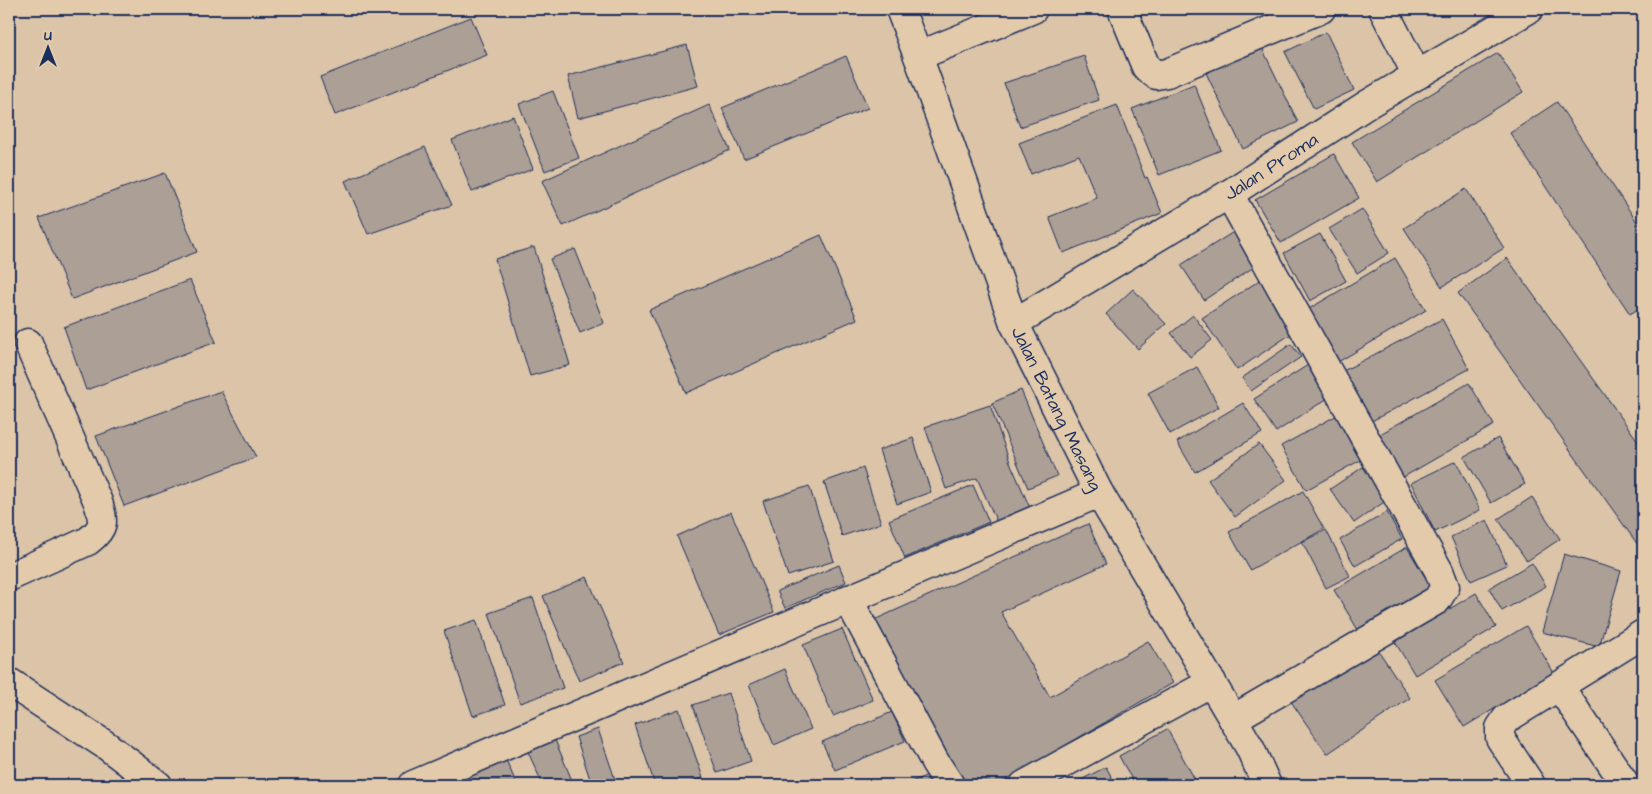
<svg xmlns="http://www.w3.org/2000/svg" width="1652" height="794" font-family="'Architects Daughter',sans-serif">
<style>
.building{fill:#ac9f96;stroke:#1b2f5e}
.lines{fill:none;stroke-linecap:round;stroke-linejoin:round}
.minor-casing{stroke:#1b2f5e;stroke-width:31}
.minor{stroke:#e3caab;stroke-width:28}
.labels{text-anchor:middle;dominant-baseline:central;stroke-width:4;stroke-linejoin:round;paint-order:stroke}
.street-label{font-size:19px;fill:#1b2f5e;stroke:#e3caab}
</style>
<rect width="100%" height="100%" fill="#dbc4a8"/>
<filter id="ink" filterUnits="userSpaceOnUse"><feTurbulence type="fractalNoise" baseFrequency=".02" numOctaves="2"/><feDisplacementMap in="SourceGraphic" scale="10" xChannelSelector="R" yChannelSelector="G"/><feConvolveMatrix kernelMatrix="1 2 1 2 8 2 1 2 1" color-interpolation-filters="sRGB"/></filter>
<g filter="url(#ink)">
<path class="building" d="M 471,17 L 487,55 L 335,115 L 320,77 Z
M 1326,32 L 1354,90 L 1314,109 L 1285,52 Z
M 687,45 L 698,86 L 578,118 L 568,76 Z
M 1261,46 L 1298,122 L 1243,149 L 1206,73 Z
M 1498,53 L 1523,92 L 1377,182 L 1352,142 Z
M 846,56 L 868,108 L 744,159 L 722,108 Z
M 1084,56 L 1099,100 L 1020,127 L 1004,83 Z
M 1194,84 L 1221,150 L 1159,175 L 1132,109 Z
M 553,91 L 579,158 L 545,171 L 519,104 Z
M 1557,102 L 1643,231 L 1643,306 L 1630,314 L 1510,133 Z
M 709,105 L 730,150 L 563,226 L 542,181 Z
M 1117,105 L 1145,178 L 1147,177 L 1162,213 L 1063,253 L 1049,217 L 1097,198 L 1079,155 L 1031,174 L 1019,143 Z
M 513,116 L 533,169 L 472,192 L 452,140 Z
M 425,147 L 452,205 L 368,234 L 345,181 Z
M 1334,154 L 1359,198 L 1281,243 L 1255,200 Z
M 165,173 L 197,252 L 72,299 L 39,218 Z
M 1466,189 L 1504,248 L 1442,287 L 1404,228 Z
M 1362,209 L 1389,253 L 1357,273 L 1329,229 Z
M 1235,231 L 1257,265 L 1204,300 L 1181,265 Z
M 1320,234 L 1346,281 L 1310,301 L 1284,253 Z
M 821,235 L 857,319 L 686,393 L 649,310 Z
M 534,247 L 570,365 L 530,376 L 495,259 Z
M 575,249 L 604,323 L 580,333 L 550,259 Z
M 1395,258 L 1426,310 L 1338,362 L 1307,310 Z
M 1507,258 L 1643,448 L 1643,552 L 1458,293 Z
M 190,280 L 216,342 L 86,390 L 64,327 Z
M 1260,280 L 1294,332 L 1237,370 L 1202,318 Z
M 1133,289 L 1166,324 L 1138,349 L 1106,314 Z
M 1193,315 L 1212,340 L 1190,357 L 1171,333 Z
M 1442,319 L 1469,369 L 1368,423 L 1341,372 Z
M 1291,344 L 1301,357 L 1251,391 L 1242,378 Z
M 1308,365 L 1328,398 L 1276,432 L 1254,399 Z
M 1197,367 L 1219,407 L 1170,434 L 1148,393 Z
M 1469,383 L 1494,425 L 1400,479 L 1375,437 Z
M 1021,390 L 1057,476 L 1028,488 L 992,403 Z
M 221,391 L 256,457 L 124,506 L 96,436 Z
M 1243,403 L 1262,433 L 1195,472 L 1177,442 Z
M 990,405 L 1010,462 L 1030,508 L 997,522 L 977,478 L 946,489 L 925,427 Z
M 1341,413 L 1366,457 L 1306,490 L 1281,446 Z
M 913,438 L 931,492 L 897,504 L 879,450 Z
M 1498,438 L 1525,484 L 1491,503 L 1464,457 Z
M 1259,444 L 1286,480 L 1235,517 L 1208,480 Z
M 1456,461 L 1480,510 L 1435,532 L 1411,483 Z
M 1363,467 L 1387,500 L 1354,523 L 1330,489 Z
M 863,468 L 881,523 L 842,536 L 824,482 Z
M 973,485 L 989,522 L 905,558 L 889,520 Z
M 809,486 L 834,561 L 788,576 L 763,501 Z
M 1303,491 L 1324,529 L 1250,570 L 1229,532 Z
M 1532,497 L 1560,539 L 1527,561 L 1498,519 Z
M 731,512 L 774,612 L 719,635 L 677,536 Z
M 1387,512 L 1402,539 L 1355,566 L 1340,540 Z
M 1487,520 L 1507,565 L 1471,581 L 1451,537 Z
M 1088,524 L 1106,564 L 1001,612 L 1050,697 L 1148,641 L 1173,683 L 997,785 L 965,785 L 893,660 L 874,620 Z
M 1326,530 L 1350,576 L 1326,588 L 1302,542 Z
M 1407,547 L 1431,587 L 1358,630 L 1334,590 Z
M 1564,554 L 1621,571 L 1599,647 L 1542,632 Z
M 1532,563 L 1546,586 L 1502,611 L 1489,588 Z
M 839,565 L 846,582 L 785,608 L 777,591 Z
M 587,577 L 624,662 L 579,681 L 543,596 Z
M 1476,593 L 1496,627 L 1415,675 L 1395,642 Z
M 533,598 L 563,688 L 520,703 L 489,613 Z
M 476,620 L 505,705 L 473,716 L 444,631 Z
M 1526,626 L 1554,673 L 1464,727 L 1435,680 Z
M 842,629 L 873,700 L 833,716 L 803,645 Z
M 1374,644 L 1410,698 L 1327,754 L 1290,700 Z
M 785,669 L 811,729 L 774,745 L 749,685 Z
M 728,693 L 751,761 L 717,773 L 693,705 Z
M 679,709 L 703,778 L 681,785 L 655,785 L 635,725 Z
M 892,712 L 905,741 L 835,770 L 822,742 Z
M 598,729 L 617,785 L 592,785 L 576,737 Z
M 1167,729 L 1198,785 L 1135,785 L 1119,756 Z
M 555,740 L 574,785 L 543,785 L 528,752 Z
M 503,753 L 517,785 L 468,785 L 462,771 Z
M 1106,767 L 1116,785 L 1071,785 Z
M 937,771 L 943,785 L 904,785 Z"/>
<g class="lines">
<defs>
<g id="minor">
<path id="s1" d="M 900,9 L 918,56 L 1014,323 L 1099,493 L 1233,719 L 1250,748 L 1267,785"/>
<path d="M 1122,9 L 1146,67 L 1156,75 L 1167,73 L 1321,9"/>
<path d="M 1383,9 L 1417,75"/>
<path d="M 918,56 L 1033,9"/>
<path d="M 1229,194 L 1439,571 L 1445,587 L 1437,600 L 1233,719"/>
<path id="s2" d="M 1014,323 L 1229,194 L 1368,104 L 1529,9"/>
<path d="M 9,577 L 88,541 C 105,528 104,522 98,502 L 28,343"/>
<path d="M 848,599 L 935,762 L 950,785"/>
<path d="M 9,682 L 107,746 L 158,785"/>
<path d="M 1559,686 L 1626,785"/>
<path d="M 413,785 L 1099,493"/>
<path d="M 1024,785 L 1212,682"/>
<path d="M 1531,785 L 1500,738 L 1500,728 L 1506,719 L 1643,634"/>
</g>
</defs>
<use href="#minor" class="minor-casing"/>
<use href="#minor" class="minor"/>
</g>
</g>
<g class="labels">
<g class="street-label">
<text stroke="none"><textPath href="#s2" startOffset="301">Jalan Proma</textPath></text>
<text stroke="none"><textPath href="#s1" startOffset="430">Jalan Batang Masang</textPath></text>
</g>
</g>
<rect width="1652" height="794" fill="none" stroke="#e3caab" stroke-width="30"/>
<rect x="15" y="15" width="1622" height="764" fill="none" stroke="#1b2f5e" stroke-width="2" filter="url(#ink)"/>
<g transform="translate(48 48)" stroke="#e3caab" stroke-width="4" paint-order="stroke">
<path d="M0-4L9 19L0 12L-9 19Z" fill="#1b2f5e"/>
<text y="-8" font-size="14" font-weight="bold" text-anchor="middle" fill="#1b2f5e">U</text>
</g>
</svg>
